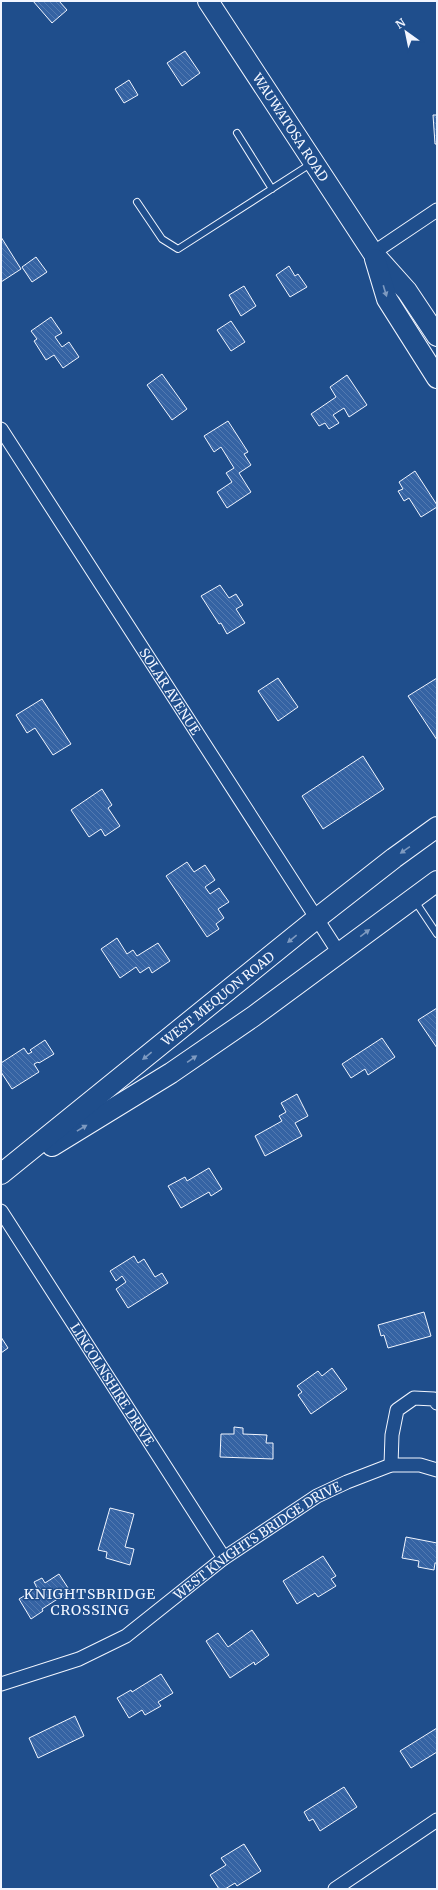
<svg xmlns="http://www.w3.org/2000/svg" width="438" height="1890" font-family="Merriweather,serif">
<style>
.building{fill:url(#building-back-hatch);stroke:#f2f6ff}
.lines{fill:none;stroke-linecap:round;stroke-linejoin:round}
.lane-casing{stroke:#f2f6ff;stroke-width:8}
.street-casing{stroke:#f2f6ff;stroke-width:15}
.primary-casing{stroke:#f2f6ff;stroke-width:22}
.lane{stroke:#1f4e8c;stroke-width:6}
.street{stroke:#1f4e8c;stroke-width:13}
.primary{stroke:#1f4e8c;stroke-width:20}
.oneway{fill:#7e9ac0}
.labels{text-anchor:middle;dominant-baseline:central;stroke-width:3;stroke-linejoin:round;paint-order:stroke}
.street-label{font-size:13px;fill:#f2f6ff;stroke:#1f4e8c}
.neighbourhood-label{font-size:14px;letter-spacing:1px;fill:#f2f6ff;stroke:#1f4e8c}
</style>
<defs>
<pattern id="building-back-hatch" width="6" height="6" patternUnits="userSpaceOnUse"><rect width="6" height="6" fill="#3563a3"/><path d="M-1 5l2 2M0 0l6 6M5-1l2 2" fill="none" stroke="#537ab1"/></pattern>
</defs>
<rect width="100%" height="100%" fill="#1f4e8c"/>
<path class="building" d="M 33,1 L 59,1 L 67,10 L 52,23 Z
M 185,51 L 200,73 L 182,86 L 167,63 Z
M 129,80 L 138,95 L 124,103 L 115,89 Z
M 433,115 L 437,115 L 437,144 L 435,144 Z
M 1,237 L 21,269 L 1,282 Z
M 36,257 L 47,272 L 32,282 L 22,267 Z
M 289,266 L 295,276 L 298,274 L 307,287 L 290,297 L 276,275 Z
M 244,286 L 256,306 L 241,316 L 229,295 Z
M 51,317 L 62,333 L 55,337 L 62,347 L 69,342 L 79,357 L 63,368 L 54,355 L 46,360 L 34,341 L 37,339 L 31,331 Z
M 231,321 L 245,342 L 231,351 L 217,330 Z
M 162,374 L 187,409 L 172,420 L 147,385 Z
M 347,375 L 367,405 L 349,417 L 344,408 L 333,415 L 339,423 L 329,429 L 325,423 L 319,426 L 311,414 L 336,397 L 330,387 Z
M 228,421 L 248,452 L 244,454 L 251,465 L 239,473 L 251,492 L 227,508 L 217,492 L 232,482 L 226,473 L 234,468 L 221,447 L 214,452 L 204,436 Z
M 415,471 L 437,505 L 437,507 L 421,517 L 409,498 L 404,501 L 398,491 L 403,489 L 399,482 Z
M 220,585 L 229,598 L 236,594 L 243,605 L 236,609 L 245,623 L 227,634 L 221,623 L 219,624 L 201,596 Z
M 278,678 L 298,707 L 278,721 L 258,691 Z
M 437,678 L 437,740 L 408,696 Z
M 42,699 L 71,744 L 53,755 L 35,728 L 27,733 L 16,715 Z
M 363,756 L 384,789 L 323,829 L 302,796 Z
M 102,789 L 112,805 L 108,808 L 120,826 L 105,836 L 101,829 L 89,837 L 71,810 Z
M 187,862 L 194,872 L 205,865 L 215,880 L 205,887 L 210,894 L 219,888 L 229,902 L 218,909 L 224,918 L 216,924 L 219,929 L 207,937 L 166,876 Z
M 117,938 L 127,954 L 133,950 L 137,956 L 158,943 L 170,961 L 152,973 L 149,967 L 140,973 L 136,967 L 120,978 L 101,949 Z
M 437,1008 L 437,1048 L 418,1020 Z
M 382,1038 L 395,1057 L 368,1075 L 365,1069 L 351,1078 L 342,1064 Z
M 45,1040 L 54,1054 L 39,1063 L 38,1062 L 34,1064 L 39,1072 L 12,1089 L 1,1072 L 1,1063 L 24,1048 L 28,1054 L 32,1052 L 30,1050 Z
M 297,1094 L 308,1116 L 295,1123 L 302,1136 L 265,1156 L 255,1136 L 282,1121 L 279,1116 L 286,1112 L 281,1103 Z
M 209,1168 L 222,1189 L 211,1196 L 209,1192 L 181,1208 L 168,1186 L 185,1177 L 187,1181 Z
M 134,1256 L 138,1263 L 144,1259 L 155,1277 L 162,1273 L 168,1283 L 128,1308 L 116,1289 L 126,1282 L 122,1276 L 116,1281 L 110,1271 Z
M 424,1312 L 431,1336 L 388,1348 L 384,1335 L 381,1336 L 378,1325 Z
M 1,1337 L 8,1348 L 1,1353 Z
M 332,1368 L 347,1389 L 311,1414 L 298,1395 L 302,1392 L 297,1386 L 318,1371 L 322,1376 Z
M 234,1427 L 243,1428 L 243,1434 L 267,1435 L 266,1443 L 273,1443 L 273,1459 L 220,1457 L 221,1434 L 234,1434 Z
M 110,1508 L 134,1514 L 125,1547 L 134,1549 L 130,1565 L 106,1558 L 107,1552 L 98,1550 Z
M 406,1537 L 437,1543 L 437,1563 L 435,1563 L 434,1570 L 418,1567 L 419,1561 L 402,1558 Z
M 323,1556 L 336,1576 L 331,1579 L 336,1586 L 318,1597 L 315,1593 L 297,1604 L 283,1581 Z
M 59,1574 L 70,1591 L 42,1609 L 43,1611 L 31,1619 L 19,1599 L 37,1588 L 34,1582 L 42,1578 L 45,1583 Z
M 252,1630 L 269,1655 L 255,1665 L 254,1662 L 230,1678 L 206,1641 L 218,1633 L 228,1647 Z
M 161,1674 L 173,1693 L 158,1702 L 161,1706 L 145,1715 L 142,1710 L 129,1718 L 117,1698 L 131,1690 L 132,1692 Z
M 75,1716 L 84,1736 L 38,1758 L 29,1738 Z
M 437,1728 L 437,1752 L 411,1768 L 400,1751 Z
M 344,1787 L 357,1807 L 320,1831 L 313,1819 L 309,1821 L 304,1812 Z
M 244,1844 L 261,1871 L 237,1886 L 235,1883 L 225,1889 L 219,1889 L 210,1875 L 226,1865 L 221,1858 Z"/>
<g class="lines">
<defs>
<path id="lane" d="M 237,133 L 272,189
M 137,202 L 162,239 L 178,249 L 312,163
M 415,901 L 437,934"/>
<g id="street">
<path d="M 373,253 L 437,210"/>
<path id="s1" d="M 1,429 L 339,953"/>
<path id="s2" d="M 1,1211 L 224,1558"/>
<path d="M 391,1465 L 392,1435 L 397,1410 L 414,1398 L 434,1399 L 437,1403"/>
<path id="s3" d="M 1,1684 L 79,1659 L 126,1636 L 224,1558 L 317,1496 L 347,1482 L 391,1465 L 420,1465 L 437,1470"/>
<path d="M 335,1889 L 437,1820"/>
</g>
<g id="primary">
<path id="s4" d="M 208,1 L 373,253 L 407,291 L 437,336"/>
<path d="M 375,259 L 387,299 L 437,378"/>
<path d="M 52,1146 L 171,1073 L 254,1016 L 437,881"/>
<path id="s5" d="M 1,1174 L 316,919 L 394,858 L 437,827"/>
</g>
</defs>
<use href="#lane" class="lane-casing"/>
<use href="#street" class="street-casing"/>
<use href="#primary" class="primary-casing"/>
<use href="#lane" class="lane"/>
<use href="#street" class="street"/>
<use href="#primary" class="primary"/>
</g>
<defs><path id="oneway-solid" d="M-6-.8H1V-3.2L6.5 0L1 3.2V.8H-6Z"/></defs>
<g class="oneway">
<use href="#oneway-solid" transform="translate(385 291) rotate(73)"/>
<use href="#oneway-solid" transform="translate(405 850) rotate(145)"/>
<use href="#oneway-solid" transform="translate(365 933) rotate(-37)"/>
<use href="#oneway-solid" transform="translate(292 939) rotate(141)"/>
<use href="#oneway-solid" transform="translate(147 1056) rotate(141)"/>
<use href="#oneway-solid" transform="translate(192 1059) rotate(-35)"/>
<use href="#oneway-solid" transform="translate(82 1128) rotate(-31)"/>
</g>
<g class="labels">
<g class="street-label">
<text stroke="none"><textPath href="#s4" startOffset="151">WAUWATOSA ROAD</textPath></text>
<text stroke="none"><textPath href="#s1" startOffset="312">SOLAR AVENUE</textPath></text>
<text stroke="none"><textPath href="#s5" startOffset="279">WEST MEQUON ROAD</textPath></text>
<text stroke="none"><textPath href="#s2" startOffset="206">LINCOLNSHIRE DRIVE</textPath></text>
<text stroke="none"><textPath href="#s3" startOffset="297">WEST KNIGHTS BRIDGE DRIVE</textPath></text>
</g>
<g class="neighbourhood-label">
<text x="90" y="1594">KNIGHTSBRIDGE<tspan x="90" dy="16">CROSSING</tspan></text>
</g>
</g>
<rect width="438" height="1890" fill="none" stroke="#f2f6ff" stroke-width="4"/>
<g transform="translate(406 32) rotate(327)" stroke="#1f4e8c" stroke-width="3" paint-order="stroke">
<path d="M0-3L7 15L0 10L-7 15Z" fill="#f2f6ff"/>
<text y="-6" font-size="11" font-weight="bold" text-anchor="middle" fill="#f2f6ff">N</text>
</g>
</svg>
